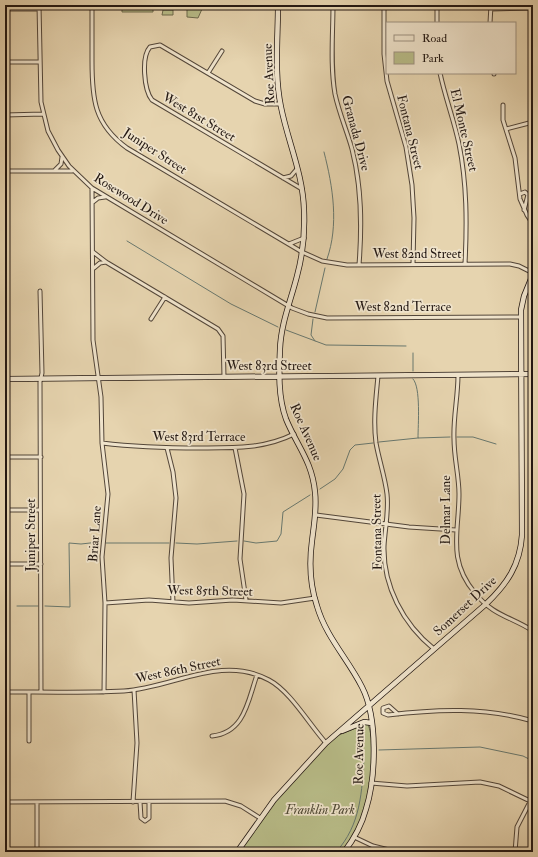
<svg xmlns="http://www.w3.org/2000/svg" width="538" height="857" font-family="'IM FELL Double Pica',serif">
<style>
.green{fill:#b8bc88;stroke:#6d6a4d}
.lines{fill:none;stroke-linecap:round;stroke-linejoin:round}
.stream{stroke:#68786f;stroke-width:1}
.street-casing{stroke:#534639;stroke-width:5}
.secondary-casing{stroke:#221712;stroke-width:6}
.street{stroke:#efe3cb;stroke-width:3}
.secondary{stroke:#efe3cb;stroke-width:4.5}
.labels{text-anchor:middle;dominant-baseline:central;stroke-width:3.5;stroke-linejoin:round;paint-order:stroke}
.street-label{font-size:13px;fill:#221712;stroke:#efe3cb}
.park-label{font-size:13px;font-style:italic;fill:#4f4935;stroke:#efe3cb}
</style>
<rect width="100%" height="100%" fill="#e6d4af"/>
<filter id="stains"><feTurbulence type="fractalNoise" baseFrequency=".005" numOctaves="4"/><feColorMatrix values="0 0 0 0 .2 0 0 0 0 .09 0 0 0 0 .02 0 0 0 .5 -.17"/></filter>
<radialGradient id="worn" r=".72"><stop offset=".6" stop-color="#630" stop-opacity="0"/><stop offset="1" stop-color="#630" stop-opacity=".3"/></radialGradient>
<path class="green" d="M 122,5 L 153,5 L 153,12 L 122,12 Z
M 187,8 L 202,9 L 198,18 L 187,17 Z
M 163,10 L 173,10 L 173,15 L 162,15 Z
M 368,724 C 376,747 373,784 367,807 C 363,822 351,838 344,852 L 237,852 L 251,831 L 315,753 L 339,735 L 363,725 Z"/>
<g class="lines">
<path class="stream" d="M 324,152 C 333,187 339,225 327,259
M 127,241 L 231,304 L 278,327
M 315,312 L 325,268
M 313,319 L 311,335 L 315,341
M 286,330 L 326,345 L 406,346
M 413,371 L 413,353
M 413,379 C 421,387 418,425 418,438 L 450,437
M 457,437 L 473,437 L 496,444
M 379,442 L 418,438
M 320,489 L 335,479 L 343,469 L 350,450 L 355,445 L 373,443
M 244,541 L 256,543 L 277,541 L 281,534 L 283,512 L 310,495
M 106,543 L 169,543
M 176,543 L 197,544 L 237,541
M 17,606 L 38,606
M 45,606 L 70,607 L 69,543 L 81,544 L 99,542
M 379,750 L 480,747 L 523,756 L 533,761
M 336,852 C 361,825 362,791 364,757"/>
<defs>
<path id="street" d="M 39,5 L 41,102 L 48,131 L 58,150 L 69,166 L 92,188 L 292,308 L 308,314 L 327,318 L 521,317
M 92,5 C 92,24 92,42 92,61 C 92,99 94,124 127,148 L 302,252 L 322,261 L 347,265 L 510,264 L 519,266 L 533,273
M 333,5 C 333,34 330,65 335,94 C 339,113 347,131 352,149 C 362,188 362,226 359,265
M 384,5 L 384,54 L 387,81 L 406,147 L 412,185 L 414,218 L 413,264
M 437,5 L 437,23
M 5,9 L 39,9
M 491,9 L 533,8
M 490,23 L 491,5
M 5,62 L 39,62
M 208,73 L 222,51
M 440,73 C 445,97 454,120 459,144 C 467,184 467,223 465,264
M 494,73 L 494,74
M 280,104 L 265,104 L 255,101 L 160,45 L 150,47 C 141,57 144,90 152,100 L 302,189
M 503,105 L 503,120 L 515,158 L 520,199 L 527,215 L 533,224
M 5,115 L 43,114
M 506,129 L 533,122
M 55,170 L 61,164 L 62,157
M 5,171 L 72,171
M 283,178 L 291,176 L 297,169
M 92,188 L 93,340 L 101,397 L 102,443 L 108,494 L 102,557 L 105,603 L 104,692
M 520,194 L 525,192 L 528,195 L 524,210
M 93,202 L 98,198 L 105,197
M 289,244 L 304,238
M 93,252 L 106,262 L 218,329 L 223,336 L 224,377
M 94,268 L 100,263 L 106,262
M 40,291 L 42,373 L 40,382 L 41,692
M 151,319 L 165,297
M 458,375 C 458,397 453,418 454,439 C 454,458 459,476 459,494 C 459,532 447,560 475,593 C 493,616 512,617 533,631
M 378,376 C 376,398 373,421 376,443 C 379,460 385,477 387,494 C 389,511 385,528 384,546 C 383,586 403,624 434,649
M 102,443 C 135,447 167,448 200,448 C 233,448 264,449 294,434
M 167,448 L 173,472 L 176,498 L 171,558 L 173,602
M 235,448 L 244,494 L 240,559 L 246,600
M 5,457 L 41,457
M 5,510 L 40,510
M 316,515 L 409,527 L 456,530
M 5,564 L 41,564
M 105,603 L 149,600 L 189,603 L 233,600 L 281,603 L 315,598
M 5,692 C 44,692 84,693 124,691 C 173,688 221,654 269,680 C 290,691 309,724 326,743
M 29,692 L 29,741
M 398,714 L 389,706 L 383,708 L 383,713 L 388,715 C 437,709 485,707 533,721
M 212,736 C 245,733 248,700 257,675
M 371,783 L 407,786 L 480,782 L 499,786 L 530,801
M 5,802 L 225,801 L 241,806 L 260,818
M 133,802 L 137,743 L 134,690
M 140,802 L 141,818 L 145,821 L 149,818 L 149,802
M 354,837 L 373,846 L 397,852
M 37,852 L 37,802
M 504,852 L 505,852
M 515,852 L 517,827 L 533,796"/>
<path id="secondary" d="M 278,5 C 278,38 274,74 281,107 C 288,142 303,174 304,210 C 305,232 303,254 297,276 C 291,300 281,323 280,349 C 279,372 278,397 286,419 C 297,446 312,461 315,492 C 317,509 314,524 312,541 C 309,563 310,585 317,606 C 326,637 348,659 362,687 C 378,718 376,777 366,809 C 362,824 354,839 344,852
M 5,379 L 533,374
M 342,731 L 364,722 L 372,723
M 237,852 L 274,800 L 326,743 L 486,604 C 507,584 520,565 522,535 L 521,310 L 524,296 L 533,274"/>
</defs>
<use href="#street" class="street-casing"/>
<use href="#secondary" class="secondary-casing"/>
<use href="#street" class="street"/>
<use href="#secondary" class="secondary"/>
</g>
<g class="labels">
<g class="street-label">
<text transform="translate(269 74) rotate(-93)">Roe Avenue</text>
<text transform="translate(199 117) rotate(31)">West 81st Street</text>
<text transform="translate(464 130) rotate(77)">El Monte Street</text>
<text transform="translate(410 132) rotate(76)">Fontana Street</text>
<text transform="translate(356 133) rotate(75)">Granada Drive</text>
<text transform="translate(155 151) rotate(33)">Juniper Street</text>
<text transform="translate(131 199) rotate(32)">Rosewood Drive</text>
<text x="417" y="254">West 82nd Street</text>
<text x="403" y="307">West 82nd Terrace</text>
<text x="269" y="366">West 83rd Street</text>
<text transform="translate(306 432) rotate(66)">Roe Avenue</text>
<text x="199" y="437">West 83rd Terrace</text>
<text transform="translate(446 510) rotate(-90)">Delmar Lane</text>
<text transform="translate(377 532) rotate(-91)">Fontana Street</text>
<text transform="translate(95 534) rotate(-86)">Briar Lane</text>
<text transform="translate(31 535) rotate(-90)">Juniper Street</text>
<text transform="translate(210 591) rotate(1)">West 85th Street</text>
<text transform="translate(465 606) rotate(-43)">Somerset Drive</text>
<text transform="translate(178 670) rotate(-12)">West 86th Street</text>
<text transform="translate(359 754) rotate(-89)">Roe Avenue</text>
</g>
<g class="park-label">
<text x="320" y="810">Franklin Park</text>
</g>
</g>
<rect width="538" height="857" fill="none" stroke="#e6d4af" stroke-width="20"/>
<rect x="6" y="6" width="526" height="845" fill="none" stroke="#221712" stroke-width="2"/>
<rect x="10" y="10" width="518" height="837" fill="none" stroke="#221712"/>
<rect x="386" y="22" width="130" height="52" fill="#efe3cb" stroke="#9d9181"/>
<rect x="394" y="35" width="20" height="6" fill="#efe3cb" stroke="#9d9181"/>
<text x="422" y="42" font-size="12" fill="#221712">Road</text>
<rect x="394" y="52" width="20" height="12" fill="#b8bc88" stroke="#9d9181"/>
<text x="422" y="62" font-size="12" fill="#221712">Park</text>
<rect width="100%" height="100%" filter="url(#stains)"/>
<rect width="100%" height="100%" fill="url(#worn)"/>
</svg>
